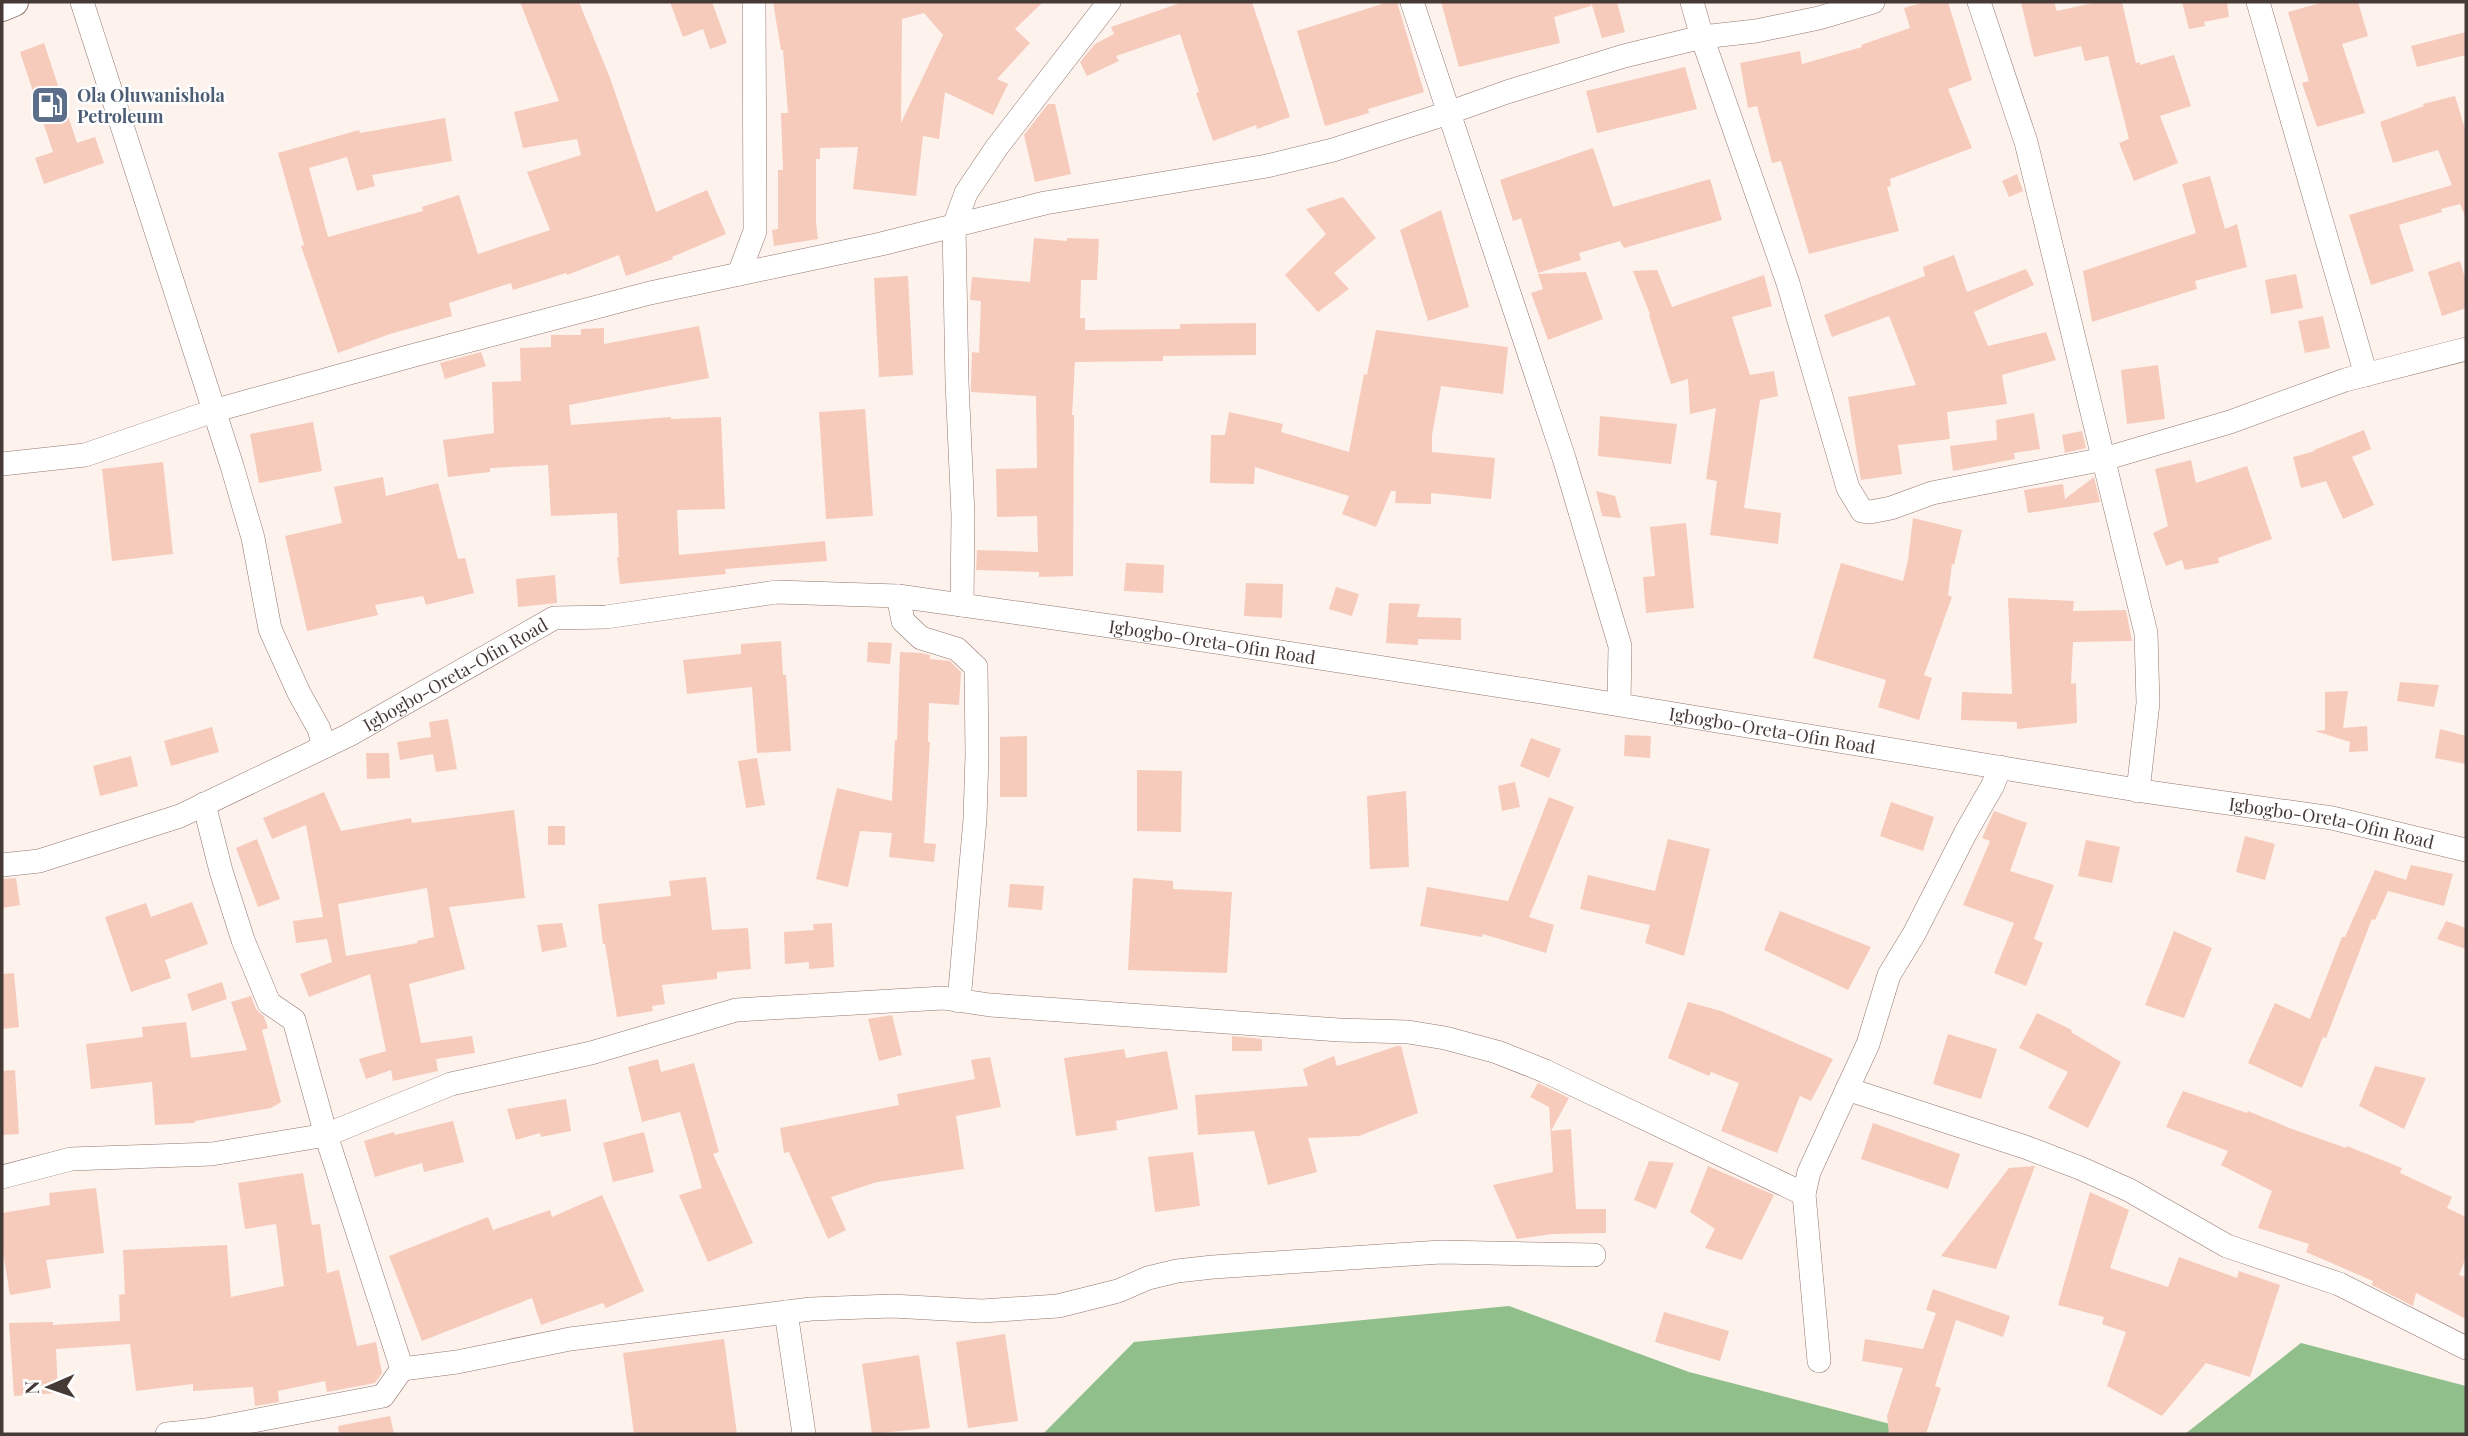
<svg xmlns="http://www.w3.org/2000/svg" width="2468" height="1436" font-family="'Playfair Display',serif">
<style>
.forest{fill:#90bf8c}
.building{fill:#f6cbbc;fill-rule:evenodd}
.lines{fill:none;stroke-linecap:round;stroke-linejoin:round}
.minor-casing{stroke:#92776e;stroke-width:24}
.major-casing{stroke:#92776e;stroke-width:30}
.minor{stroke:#fff;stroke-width:23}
.major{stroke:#fff;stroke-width:28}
.labels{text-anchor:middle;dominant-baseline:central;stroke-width:5;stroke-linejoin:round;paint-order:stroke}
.service-label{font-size:18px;font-weight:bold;fill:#4e5e75;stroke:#fff;text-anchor:start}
.street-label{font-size:18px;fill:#463a36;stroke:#fff}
</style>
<rect width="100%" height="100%" fill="#fef2ed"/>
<path class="forest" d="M 1509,1306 L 1689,1372 L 1929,1434 L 1043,1434 L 1134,1342 Z
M 2301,1343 L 2466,1386 L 2466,1434 L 2185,1434 Z"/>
<path class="building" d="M 520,2 L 579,2 L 610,78 L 656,212 L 707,190 L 726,234 L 672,257 L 673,259 L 626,276 L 619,255 L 567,275 L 566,273 L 513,290 L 511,283 L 449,303 L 452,316 L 387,335 L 338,353 L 301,246 L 304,245 L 278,153 L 359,130 L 360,133 L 445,118 L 452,161 L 372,175 L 375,186 L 357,191 L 347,157 L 309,168 L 328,237 L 423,211 L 422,207 L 459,195 L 478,254 L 550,230 L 527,172 L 581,155 L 577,139 L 523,148 L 514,112 L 559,101 Z
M 670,2 L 712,2 L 727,43 L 710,49 L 703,29 L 683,37 Z
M 773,2 L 1043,2 L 1015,29 L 1030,43 L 997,79 L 1008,84 L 993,115 L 945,92 L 939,139 L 923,136 L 916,196 L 853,189 L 858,147 L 820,148 L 820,159 L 816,159 L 816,223 L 818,239 L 774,246 L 772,230 L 778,229 L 778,170 L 783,170 L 781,113 L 788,113 L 783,50 L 781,50 ZM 924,13 L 943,35 L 901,123 L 902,19 Z
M 1183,2 L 1252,2 L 1290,117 L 1257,129 L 1256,125 L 1213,141 L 1196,93 L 1199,92 L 1180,34 L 1116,56 L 1119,61 L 1087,76 L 1080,62 L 1095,44 L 1114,34 L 1111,27 Z
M 1388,2 L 1397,2 L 1424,92 L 1368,109 L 1369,113 L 1325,126 L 1297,31 Z
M 1441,2 L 1591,2 L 1591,6 L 1554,17 L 1560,43 L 1459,67 Z
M 1591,2 L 1617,2 L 1625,32 L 1602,38 Z
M 1925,2 L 1948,2 L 1972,80 L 1948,89 L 1972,148 L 1890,179 L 1891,186 L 1887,187 L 1899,231 L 1809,254 L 1781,161 L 1772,163 L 1757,106 L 1748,108 L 1740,63 L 1800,51 L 1802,64 L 1862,47 L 1861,45 L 1910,28 L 1904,8 Z
M 2021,2 L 2054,2 L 2057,11 L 2097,2 L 2122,2 L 2136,63 L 2140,62 L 2140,65 L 2174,55 L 2191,106 L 2160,116 L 2178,163 L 2134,181 L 2119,143 L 2129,139 L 2108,56 L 2085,61 L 2081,46 L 2034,57 Z
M 2182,2 L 2227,2 L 2229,17 L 2204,22 L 2205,26 L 2189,29 Z
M 2324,2 L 2358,2 L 2368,36 L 2342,44 L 2365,113 L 2317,127 L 2302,83 L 2309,81 L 2288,12 Z
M 2466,32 L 2466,55 L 2417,67 L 2411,46 Z
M 44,43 L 77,143 L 95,137 L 104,163 L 44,184 L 35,158 L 53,152 L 20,52 Z
M 1685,67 L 1697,109 L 1597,133 L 1586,91 Z
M 2455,96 L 2466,132 L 2466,218 L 2460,204 L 2441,209 L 2442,212 L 2399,225 L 2414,271 L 2371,285 L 2349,215 L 2452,185 L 2438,150 L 2393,163 L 2380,122 L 2424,106 L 2423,104 Z
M 1048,104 L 1055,104 L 1071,174 L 1035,182 L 1024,135 Z
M 1593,148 L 1613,207 L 1710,179 L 1722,220 L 1624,248 L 1620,241 L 1579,253 L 1581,260 L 1538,273 L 1521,218 L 1513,221 L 1500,180 Z
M 2017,174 L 2023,191 L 2009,197 L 2002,181 Z
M 2210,176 L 2225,229 L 2237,224 L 2247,267 L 2195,281 L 2197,289 L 2092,322 L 2083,271 L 2196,233 L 2182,184 Z
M 1343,197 L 1376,238 L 1334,273 L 1349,289 L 1318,312 L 1285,275 L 1326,234 L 1306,209 Z
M 1441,210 L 1469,307 L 1428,321 L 1400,230 Z
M 1034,238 L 1067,241 L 1067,238 L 1099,239 L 1097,280 L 1081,280 L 1080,318 L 1085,318 L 1085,330 L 1180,329 L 1180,324 L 1256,323 L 1256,355 L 1163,356 L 1163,361 L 1075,362 L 1072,415 L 1074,415 L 1073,576 L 1039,577 L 1039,572 L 976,570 L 977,550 L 1038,552 L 1037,516 L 997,517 L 996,469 L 1037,468 L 1036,396 L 971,392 L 971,382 L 972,352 L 979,353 L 981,301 L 970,300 L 972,277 L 1030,282 Z
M 1954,255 L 1967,292 L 2026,269 L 2034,285 L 1974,312 L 1988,346 L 2046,332 L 2056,360 L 2002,375 L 2007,404 L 1947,412 L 1950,439 L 1898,445 L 1902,474 L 1861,480 L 1848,397 L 1916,385 L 1889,316 L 1832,337 L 1824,315 L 1925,276 L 1923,267 Z
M 2460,261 L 2466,281 L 2466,308 L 2442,316 L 2428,272 Z
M 1657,270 L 1672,307 L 1764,275 L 1772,306 L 1732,317 L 1750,375 L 1774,371 L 1778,396 L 1760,400 L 1744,508 L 1781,513 L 1778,544 L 1710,535 L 1717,481 L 1706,479 L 1716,408 L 1690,414 L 1688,379 L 1671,384 L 1649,315 L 1650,314 L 1633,271 Z
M 1586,272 L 1603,319 L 1548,340 L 1531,293 L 1543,289 L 1538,274 Z
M 2296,274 L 2303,308 L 2271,314 L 2265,280 Z
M 908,276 L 913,375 L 879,377 L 874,278 Z
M 2323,316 L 2330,348 L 2305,353 L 2298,321 Z
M 699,326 L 709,378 L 569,405 L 571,425 L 671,417 L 671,419 L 721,417 L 725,509 L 677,510 L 679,555 L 825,541 L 827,561 L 725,569 L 726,574 L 620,584 L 617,557 L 619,557 L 617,513 L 551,516 L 548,465 L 490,468 L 490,472 L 448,477 L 443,440 L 494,433 L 492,382 L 521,381 L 520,348 L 551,347 L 551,335 L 581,335 L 581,329 L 604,328 L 604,344 Z
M 1376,330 L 1508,347 L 1503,394 L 1441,386 L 1432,435 L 1432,452 L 1495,458 L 1491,499 L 1431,493 L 1431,504 L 1395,503 L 1396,491 L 1391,491 L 1376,527 L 1342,514 L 1349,496 L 1255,467 L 1254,484 L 1210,483 L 1211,435 L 1225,435 L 1229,412 L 1283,424 L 1281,432 L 1349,452 L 1364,374 L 1367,375 Z
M 481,352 L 486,366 L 445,379 L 440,363 Z
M 2158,365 L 2165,419 L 2127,424 L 2121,370 Z
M 865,409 L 873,516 L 826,519 L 819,412 Z
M 2034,413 L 2040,449 L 2014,453 L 2015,459 L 1953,471 L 1950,446 L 1997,440 L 1996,420 Z
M 1600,416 L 1677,424 L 1671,464 L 1598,456 Z
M 313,422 L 322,471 L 259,483 L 250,434 Z
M 2364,430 L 2371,449 L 2352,457 L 2374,505 L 2343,519 L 2326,481 L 2301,488 L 2293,457 L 2315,451 L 2314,450 Z
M 2082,431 L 2086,448 L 2065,453 L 2062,435 Z
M 2191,460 L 2196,483 L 2247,466 L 2272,539 L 2218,558 L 2219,563 L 2185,570 L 2182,560 L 2166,566 L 2153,533 L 2168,526 L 2155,469 Z
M 163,462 L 173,554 L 112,561 L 102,469 Z
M 383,477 L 386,496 L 438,483 L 458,559 L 465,558 L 474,593 L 426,605 L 423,596 L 375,605 L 378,615 L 307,631 L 285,536 L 342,523 L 334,487 Z
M 2094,477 L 2100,502 L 2028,513 L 2024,490 L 2063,484 L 2065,499 Z
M 1596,491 L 1615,496 L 1621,518 L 1602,516 Z
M 1913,518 L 1962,530 L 1954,565 L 1952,564 L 1948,595 L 1952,597 L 1924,675 L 1932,678 L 1919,720 L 1878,707 L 1886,680 L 1813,658 L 1841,563 L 1903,581 L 1908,560 Z
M 1686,523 L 1694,608 L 1646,613 L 1643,577 L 1655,576 L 1650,527 Z
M 1126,563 L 1164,565 L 1163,593 L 1124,591 Z
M 555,575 L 557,603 L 518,607 L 516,579 Z
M 1246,583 L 1283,584 L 1282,618 L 1244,616 Z
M 1336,587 L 1359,594 L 1352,616 L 1329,609 Z
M 2008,598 L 2074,601 L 2073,611 L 2126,610 L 2132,641 L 2073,642 L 2071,684 L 2076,683 L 2077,723 L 2017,729 L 2017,722 L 1961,720 L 1962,692 L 2012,694 Z
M 1389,603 L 1420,604 L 1417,617 L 1461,618 L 1461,640 L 1418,639 L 1418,645 L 1386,643 Z
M 781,641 L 783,675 L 786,675 L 791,751 L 757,753 L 752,687 L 687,694 L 683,660 L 741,654 L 741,644 Z
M 868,642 L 892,643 L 890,664 L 867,662 Z
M 900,652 L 921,653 L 930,655 L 930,659 L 950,661 L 961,672 L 959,705 L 929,703 L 928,742 L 930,742 L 924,843 L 936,844 L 934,862 L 889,857 L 892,833 L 860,831 L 848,887 L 816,879 L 837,788 L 892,801 L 895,740 L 897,740 Z
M 2400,682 L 2439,685 L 2434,707 L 2397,701 Z
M 2348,691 L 2343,728 L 2367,726 L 2368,751 L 2349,752 L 2350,742 L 2315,731 L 2325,730 L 2325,692 Z
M 448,719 L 457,769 L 436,772 L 433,754 L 400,760 L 397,742 L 431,737 L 429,722 Z
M 212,727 L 219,752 L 171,766 L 164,741 Z
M 2440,729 L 2466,736 L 2466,764 L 2435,758 Z
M 1625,735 L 1651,736 L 1650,758 L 1624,756 Z
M 1027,736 L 1027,797 L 1000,797 L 1000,737 Z
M 1531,738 L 1561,749 L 1549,778 L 1520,766 Z
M 366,753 L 389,753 L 390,778 L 367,779 Z
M 131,756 L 138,786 L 100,796 L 93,766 Z
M 757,758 L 765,805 L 746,808 L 738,761 Z
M 1137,770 L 1182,771 L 1181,832 L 1137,831 Z
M 1515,782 L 1520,807 L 1502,811 L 1498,786 Z
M 1406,791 L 1409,867 L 1370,869 L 1367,796 Z
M 324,792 L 341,831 L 411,818 L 412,823 L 514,810 L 525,898 L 449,907 L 465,969 L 409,984 L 421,1043 L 472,1036 L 475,1053 L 436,1059 L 438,1071 L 393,1081 L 391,1070 L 366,1079 L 359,1059 L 386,1051 L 370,974 L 309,997 L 300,974 L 332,962 L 327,939 L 296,943 L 293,921 L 323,917 L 306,825 L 272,839 L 263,818 ZM 427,888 L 434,937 L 417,941 L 418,943 L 346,956 L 338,904 Z
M 1549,797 L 1574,807 L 1529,917 L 1554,925 L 1546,953 L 1483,934 L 1482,937 L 1420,926 L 1427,887 L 1508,901 Z
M 1891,802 L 1934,817 L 1923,851 L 1880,836 Z
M 1994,811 L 2027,823 L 2010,871 L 2054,885 L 2034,939 L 2043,943 L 2026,986 L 1994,973 L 2014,923 L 1963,905 L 1990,841 L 1982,838 Z
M 548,826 L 565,826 L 565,845 L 548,845 Z
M 2245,836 L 2275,844 L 2265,880 L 2236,872 Z
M 257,839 L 280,899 L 258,907 L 236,848 Z
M 1668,839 L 1710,849 L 1684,956 L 1645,943 L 1650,925 L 1580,909 L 1588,875 L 1655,891 Z
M 2086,840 L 2120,847 L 2112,883 L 2078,876 Z
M 2411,865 L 2453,874 L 2444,906 L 2388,891 L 2375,920 L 2372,919 L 2326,1038 L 2323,1037 L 2302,1088 L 2248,1063 L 2275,1003 L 2310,1019 L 2342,937 L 2345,937 L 2375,870 L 2406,880 Z
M 706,877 L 712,930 L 748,928 L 751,969 L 717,972 L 717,979 L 662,985 L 665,1004 L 652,1006 L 653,1011 L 617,1017 L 605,944 L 603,944 L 598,904 L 671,896 L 669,881 Z
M 16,878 L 20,905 L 2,908 L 2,879 Z
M 1133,878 L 1173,881 L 1173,889 L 1232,892 L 1227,973 L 1128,970 Z
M 1010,884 L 1044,886 L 1042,910 L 1008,907 Z
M 192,902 L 208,944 L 165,960 L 171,978 L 131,992 L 105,917 L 146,903 L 151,917 Z
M 1780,911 L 1871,947 L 1848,990 L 1764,950 Z
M 2446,921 L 2466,928 L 2466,949 L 2437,939 Z
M 562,923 L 567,947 L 542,952 L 537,925 Z
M 832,923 L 834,967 L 809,969 L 809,962 L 785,964 L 784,932 L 814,930 L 813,924 Z
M 2174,931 L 2212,948 L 2184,1018 L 2145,1005 Z
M 14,973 L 19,1027 L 2,1029 L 2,974 Z
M 222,982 L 227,999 L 192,1011 L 187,994 Z
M 251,996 L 256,1009 L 264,1017 L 268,1028 L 262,1030 L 281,1102 L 271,1108 L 195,1121 L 195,1123 L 155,1125 L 152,1082 L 91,1089 L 86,1044 L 143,1037 L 142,1027 L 186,1022 L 191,1058 L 247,1050 L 231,1002 Z
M 1688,1002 L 1721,1011 L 1833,1059 L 1811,1101 L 1800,1096 L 1777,1153 L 1721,1131 L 1739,1083 L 1711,1072 L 1709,1076 L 1668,1058 Z
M 2037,1013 L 2072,1030 L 2071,1032 L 2121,1062 L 2088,1128 L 2048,1108 L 2068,1072 L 2019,1048 Z
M 892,1015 L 902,1055 L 879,1061 L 868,1019 Z
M 1948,1034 L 1997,1049 L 1981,1099 L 1933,1084 Z
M 1232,1036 L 1262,1039 L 1262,1051 L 1232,1051 Z
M 1397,1046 L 1401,1046 L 1418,1113 L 1359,1136 L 1308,1138 L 1317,1172 L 1268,1185 L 1254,1131 L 1198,1135 L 1195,1095 L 1308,1086 L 1303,1069 L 1334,1056 L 1337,1066 Z
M 1124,1049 L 1126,1058 L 1167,1051 L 1178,1109 L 1116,1121 L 1117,1130 L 1076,1136 L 1064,1058 Z
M 990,1057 L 1001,1107 L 956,1116 L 964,1169 L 877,1182 L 831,1197 L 846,1230 L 828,1239 L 789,1152 L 784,1153 L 780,1128 L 899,1105 L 897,1094 L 975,1079 L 971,1060 Z
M 658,1059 L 661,1072 L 694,1063 L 719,1152 L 713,1154 L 753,1243 L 708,1262 L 679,1195 L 702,1188 L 680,1112 L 642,1122 L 628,1067 Z
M 2375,1066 L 2426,1078 L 2404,1129 L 2359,1106 Z
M 15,1070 L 19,1134 L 2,1135 L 2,1071 Z
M 1538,1083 L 1569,1098 L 1551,1131 L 1571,1129 L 1576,1209 L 1606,1209 L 1606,1233 L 1552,1234 L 1517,1239 L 1493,1185 L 1553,1172 L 1549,1107 L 1530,1097 Z
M 2183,1091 L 2247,1113 L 2248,1111 L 2292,1129 L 2346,1148 L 2347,1146 L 2402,1168 L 2400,1173 L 2452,1197 L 2447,1208 L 2466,1217 L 2466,1257 L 2459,1275 L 2466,1277 L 2466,1319 L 2416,1293 L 2413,1306 L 2372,1285 L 2373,1281 L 2306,1252 L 2309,1244 L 2258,1228 L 2272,1191 L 2221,1165 L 2228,1151 L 2166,1127 Z
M 566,1099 L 571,1131 L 541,1137 L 540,1133 L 516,1140 L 507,1109 Z
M 453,1121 L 464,1162 L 424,1172 L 422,1163 L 375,1177 L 364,1141 L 394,1132 L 395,1135 Z
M 1873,1123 L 1960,1154 L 1948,1189 L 1861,1159 Z
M 644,1132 L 654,1172 L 613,1182 L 603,1143 Z
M 1193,1152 L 1200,1206 L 1155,1212 L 1148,1157 Z
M 1649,1161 L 1674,1163 L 1656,1209 L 1634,1200 Z
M 1708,1166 L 1774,1195 L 1742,1260 L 1705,1248 L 1715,1229 L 1690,1212 Z
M 2035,1166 L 1996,1269 L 1941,1256 L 2009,1168 Z
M 303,1173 L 312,1225 L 320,1224 L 327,1273 L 339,1270 L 357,1346 L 376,1342 L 382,1373 L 375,1383 L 327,1392 L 325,1381 L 278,1391 L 279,1402 L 255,1406 L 253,1387 L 193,1391 L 193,1384 L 136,1391 L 130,1344 L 56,1349 L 58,1393 L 14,1396 L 9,1323 L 53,1322 L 53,1325 L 120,1321 L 119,1295 L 125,1294 L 123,1250 L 227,1245 L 231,1297 L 284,1286 L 276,1224 L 245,1229 L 238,1183 Z
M 96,1188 L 104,1253 L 46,1260 L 51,1288 L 10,1295 L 2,1246 L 2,1213 L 50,1205 L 49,1193 Z
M 2090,1192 L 2129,1210 L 2110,1268 L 2168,1287 L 2179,1257 L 2237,1278 L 2239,1271 L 2280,1285 L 2250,1377 L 2206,1363 L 2162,1416 L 2107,1386 L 2126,1332 L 2102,1324 L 2104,1317 L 2058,1305 Z
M 602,1195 L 644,1291 L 606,1308 L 603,1303 L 541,1325 L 532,1298 L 422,1341 L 389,1256 L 488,1217 L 493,1230 L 550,1210 L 552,1217 Z
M 1933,1289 L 2010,1316 L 2003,1337 L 1956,1320 L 1935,1386 L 1941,1388 L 1926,1434 L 1889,1434 L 1887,1416 L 1903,1368 L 1862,1361 L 1865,1339 L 1923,1349 L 1936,1313 L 1926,1310 Z
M 1664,1312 L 1729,1331 L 1720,1361 L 1655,1342 Z
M 1005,1334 L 1018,1421 L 968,1428 L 956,1342 Z
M 724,1339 L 737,1434 L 634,1434 L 623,1353 Z
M 919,1355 L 930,1428 L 872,1434 L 862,1364 Z
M 390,1416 L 394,1434 L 339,1434 L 338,1426 Z"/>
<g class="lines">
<defs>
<g id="minor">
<path d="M 82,2 L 232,466 L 253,538 L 270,629 L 299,693 L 319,729 L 324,747"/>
<path d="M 1412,2 L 1564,458 L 1620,646 L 1619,704"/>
<path d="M 1692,2 L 1702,37 L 1788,283 L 1848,488 L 1862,511 L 1870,512 L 1891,508 L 1932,493 L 2104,459 L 2230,422 L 2345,380 L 2466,349"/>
<path d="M 1979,2 L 2026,142 L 2146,633 L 2148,703 L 2138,791"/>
<path d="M 2258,2 L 2366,375"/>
<path d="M 739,274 L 755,231 L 754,2"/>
<path d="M 2,464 L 85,455 L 213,411 L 411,356 L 650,293 L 881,244 L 1045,203 L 1267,166 L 1333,150 L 1448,113 L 1507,92 L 1624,56 L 1702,37 L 1756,31 L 1819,18 L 1873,2"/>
<path d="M 898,596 L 903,621 L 921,638 L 957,649 L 976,667 L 977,755 L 975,819 L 959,1001"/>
<path d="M 962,605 L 963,515 L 957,382 L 954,226 L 966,193 L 997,147 L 1109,2"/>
<path id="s1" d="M 2,865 L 39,861 L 180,816 L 349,735 L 554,618 L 606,617 L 777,592 L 898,596 L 1131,629 L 1547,693 L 2149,792 L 2332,818 L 2466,850"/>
<path d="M 1847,1089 L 2025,1147 L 2080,1168 L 2129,1190 L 2227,1246 L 2339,1284 L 2466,1348"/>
<path d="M 2,1177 L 71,1159 L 212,1154 L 326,1135 L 451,1084 L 591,1053 L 736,1010 L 943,998 L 990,1005 L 1339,1030 L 1408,1032 L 1445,1038 L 1497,1052 L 1545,1071 L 1804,1194"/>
<path d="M 786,1312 L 804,1434"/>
<path d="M 1819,1361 L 1804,1194 L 1809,1172 L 1868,1044 L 1889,975 L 1914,934 L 1966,832 L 1993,785 L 2000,767"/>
<path d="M 402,1369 L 457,1362 L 570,1339 L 811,1309 L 892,1306 L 982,1311 L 1058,1306 L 1118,1291 L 1148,1278 L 1177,1271 L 1213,1267 L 1441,1252 L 1594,1255"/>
<path d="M 167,1434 L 206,1430 L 383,1396 L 402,1369 L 326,1135 L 294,1020 L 269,1003 L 243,940 L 221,871 L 204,804"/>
</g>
<path id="major" d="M 2,7 L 14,2"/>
</defs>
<use href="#minor" class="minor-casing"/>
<use href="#major" class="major-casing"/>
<use href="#minor" class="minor"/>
<use href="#major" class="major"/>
</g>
<defs>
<symbol id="fuel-square" viewBox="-11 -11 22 22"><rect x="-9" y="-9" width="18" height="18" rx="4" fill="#5c6f8a" stroke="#fff"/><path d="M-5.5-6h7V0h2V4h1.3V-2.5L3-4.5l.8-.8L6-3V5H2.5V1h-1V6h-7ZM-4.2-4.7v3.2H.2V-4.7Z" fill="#fff"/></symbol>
</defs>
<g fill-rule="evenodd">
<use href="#fuel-square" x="28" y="83" width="44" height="44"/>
</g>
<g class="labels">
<g class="service-label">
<text x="77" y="95">Ola Oluwanishola<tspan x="77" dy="21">Petroleum</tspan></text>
</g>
<g class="street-label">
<text stroke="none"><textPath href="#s1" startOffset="1272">Igbogbo-Oreta-Ofin Road</textPath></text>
<text stroke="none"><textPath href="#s1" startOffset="495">Igbogbo-Oreta-Ofin Road</textPath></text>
<text stroke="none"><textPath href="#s1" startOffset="1839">Igbogbo-Oreta-Ofin Road</textPath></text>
<text stroke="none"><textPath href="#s1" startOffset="2406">Igbogbo-Oreta-Ofin Road</textPath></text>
</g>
</g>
<rect width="2468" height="1436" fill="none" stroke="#463a36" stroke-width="7"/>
<g transform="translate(49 1387) rotate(268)" stroke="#ffffff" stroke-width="5" paint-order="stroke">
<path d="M0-5L12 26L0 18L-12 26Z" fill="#463a36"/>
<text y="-10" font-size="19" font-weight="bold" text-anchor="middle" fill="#463a36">N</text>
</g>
</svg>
